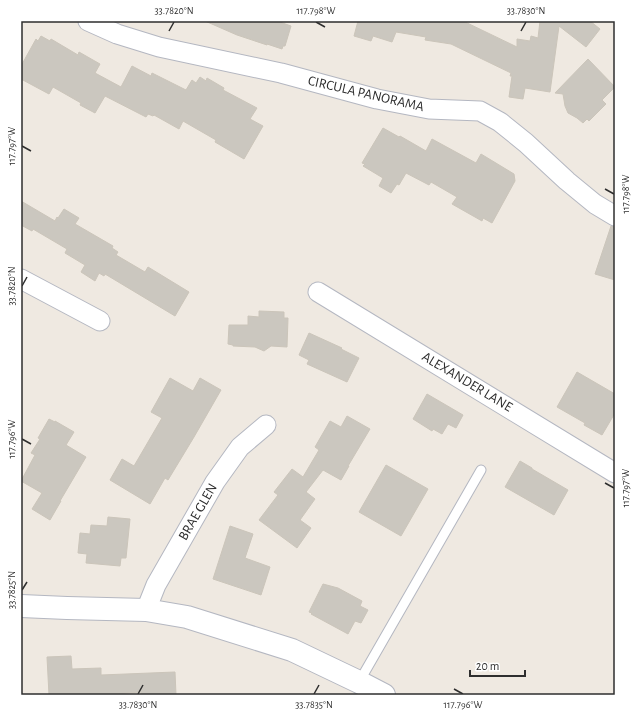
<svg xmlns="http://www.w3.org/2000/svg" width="636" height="716" viewBox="0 0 636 716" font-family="'Alegreya Sans',sans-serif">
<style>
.building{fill:#cbc7bf;stroke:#cbc5ba}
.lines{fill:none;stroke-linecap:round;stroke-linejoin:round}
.service-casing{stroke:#b4b7c1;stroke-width:11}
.minor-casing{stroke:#b4b7c1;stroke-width:21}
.secondary-casing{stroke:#b4b7c1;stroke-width:24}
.service{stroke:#fff;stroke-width:9}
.minor{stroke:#fff;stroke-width:19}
.secondary{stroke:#fff;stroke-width:22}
.ticks{fill:none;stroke:#2e2e2e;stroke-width:1.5}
.labels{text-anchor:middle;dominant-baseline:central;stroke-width:3;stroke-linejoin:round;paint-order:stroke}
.street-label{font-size:14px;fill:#2e2e2e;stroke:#fff}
.neatline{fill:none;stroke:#2e2e2e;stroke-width:1.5}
.ticks-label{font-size:10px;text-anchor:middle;fill:#2e2e2e}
</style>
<rect width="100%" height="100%" fill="#efe9e1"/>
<path class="building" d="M205,21H277L291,26L285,46H283L282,49L267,44V45L237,35Z
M358,21H463L517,47V39L530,41L531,36L538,38L540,21H590L600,29L586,47L559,26L550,92L525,88L523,99L509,97L512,76H510L511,73L451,44L425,40L426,37L396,32L392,42L373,36L371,41L354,36Z
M41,36L50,41L51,39L78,55L79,52L100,64L95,73L121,87L132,66L151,76L152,73L186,90L192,80L196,83L200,77L206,81L207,78L224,88L223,90L257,108L250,119L263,126L244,159L215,142L216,140L183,121L179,129L154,115L153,116L148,114L146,117L105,96L95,113L80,105L81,103L53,87L49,94L21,79V66L36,39L38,41Z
M588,59L615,87L602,100L606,104L589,121L587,119L583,123L577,118L568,113L565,106L563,94L555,93Z
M383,128L399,137L400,136L426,151L432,139L476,163L481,154L514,174L515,181L492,223L483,218L482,221L452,204L457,197L431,182L429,185L406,173L399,185L397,184L391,193L379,186L383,178L363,166L365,164L362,163Z
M21,201L55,221L57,217L58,218L64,209L79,218L75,224L113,246L112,248L118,252L116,255L145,272L148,267L189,292L175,316L105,274L104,276L99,273L95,281L81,272L85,265L65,253L67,249L33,229L32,231L21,225Z
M611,226L615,227V280L595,274Z
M259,311L284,312V318H288L287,347L271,346L264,351L255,347L233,346V345L228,344L229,325H248V316L259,317Z
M309,333L342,348L341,349L359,358L347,382L307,364L309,360L299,355Z
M577,372L615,394V413L602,435L584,425L585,423L557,407Z
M170,378L193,391L200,378L221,390L194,437L168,480L165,478L150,504L110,480L122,459L134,466L162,418L151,412Z
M427,394L463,415L456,428L448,424L442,434L433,429L432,431L413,419Z
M347,416L370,429L348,466H349L341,480L323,470L306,492L315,499L300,520L311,528L297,548L259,520L278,495L274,492L292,469L303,477L319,450L315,447L330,421L341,427Z
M49,419L55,422V421L74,432L66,445L86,457L60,501H61L50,520L32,509L42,493L21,481L35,455L31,453L40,439L38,438Z
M520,461L532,468V469L568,490L554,515L505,487Z
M386,465L428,489L401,536L359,512Z
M108,517L130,519L126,558H121L120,566L86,563L87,554L78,553L80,533L90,534L91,525L107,526Z
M230,526L253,534L245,558L270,567L261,595L213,579Z
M323,584L338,588L362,601L360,606L368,610L361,623L355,621L348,634L311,614L312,613L309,612Z
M71,656L72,669L101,668V675L175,672L176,695H141V692L102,695H49L47,657Z"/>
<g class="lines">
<g class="service-casing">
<path id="service" d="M359,682L481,470"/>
</g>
<g class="minor-casing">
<path id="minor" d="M88,21L117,34L159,47L281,73L377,99L429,109L480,111L500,122L526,143L567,181L595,204L615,216
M21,279L100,321
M318,292L615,473
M146,610L156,585L215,482L240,447L266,425"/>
</g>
<g class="secondary-casing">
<path id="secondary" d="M21,606L67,608L146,610L187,617L292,650L359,682L384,695"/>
</g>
<use href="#service" class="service"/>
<use href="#minor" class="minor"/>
<use href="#secondary" class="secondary"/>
</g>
<path class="ticks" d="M316,22L325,27M169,31L174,22M521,31L526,22M22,146L31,151M605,189L614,194M22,286L27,277M22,439L31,444M605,483L614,488M22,590L27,582M454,689L463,694M138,694L143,685M314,694L319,685"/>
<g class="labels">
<g class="street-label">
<text transform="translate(366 94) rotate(13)">CIRCULA PANORAMA</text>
<text transform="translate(467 382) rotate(31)">ALEXANDER LANE</text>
<text transform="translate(198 512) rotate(-60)">BRAE GLEN</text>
</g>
</g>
<rect width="636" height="716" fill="none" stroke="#ffffff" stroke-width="44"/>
<path d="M470 670v6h55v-6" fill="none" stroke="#2e2e2e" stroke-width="2"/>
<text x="476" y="670" font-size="12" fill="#2e2e2e" stroke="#ffffff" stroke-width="3" paint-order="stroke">20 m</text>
<rect x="22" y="22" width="592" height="672" class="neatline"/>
<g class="ticks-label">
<text x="174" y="14">33.7820°N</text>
<text x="316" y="14">117.798°W</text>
<text x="526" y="14">33.7830°N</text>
<text transform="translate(11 146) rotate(-90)" y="4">117.797°W</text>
<text transform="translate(625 194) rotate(-90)" y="4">117.798°W</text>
<text transform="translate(11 286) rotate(-90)" y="4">33.7820°N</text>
<text transform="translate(11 439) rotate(-90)" y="4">117.796°W</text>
<text transform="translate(625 488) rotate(-90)" y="4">117.797°W</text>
<text transform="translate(11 590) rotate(-90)" y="4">33.7825°N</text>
<text x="138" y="708">33.7830°N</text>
<text x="314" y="708">33.7835°N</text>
<text x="463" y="708">117.796°W</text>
</g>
</svg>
